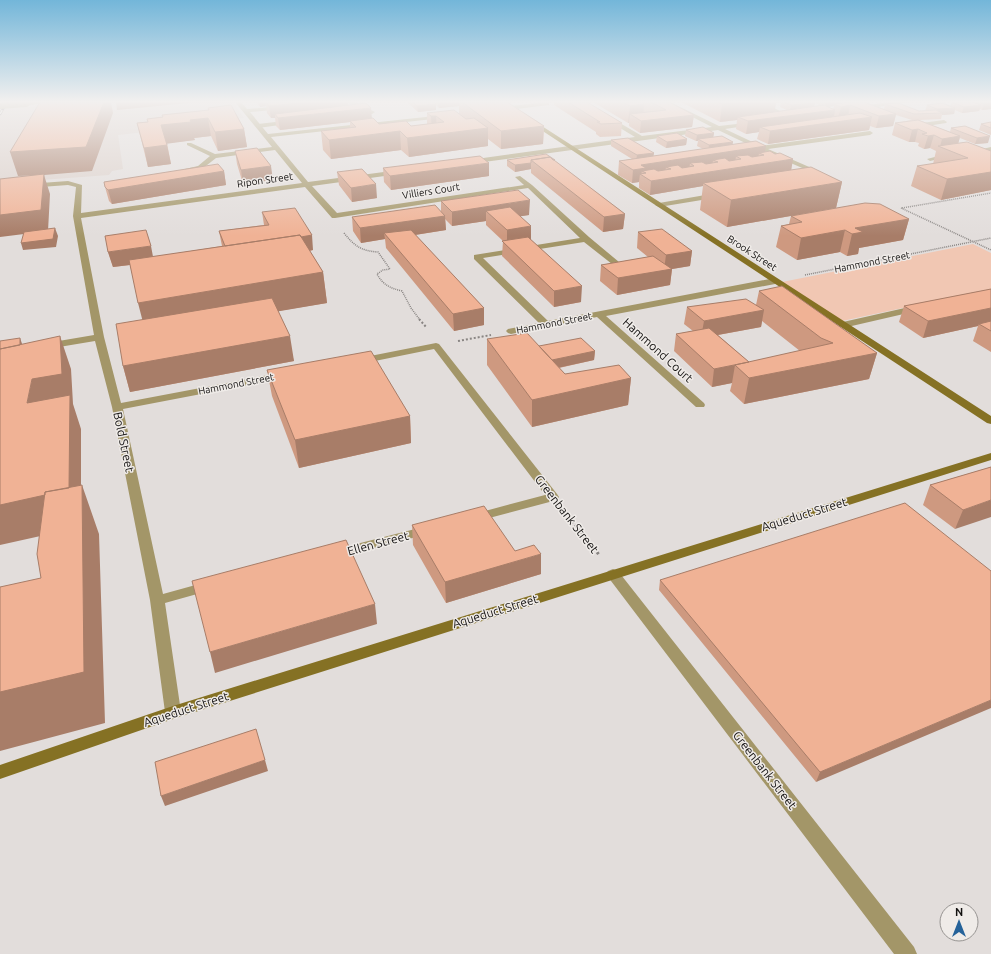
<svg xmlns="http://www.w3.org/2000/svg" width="991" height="954" viewBox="0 0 991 954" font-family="Ubuntu,sans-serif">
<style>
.built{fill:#dbcfc9}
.green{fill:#f1c7b3}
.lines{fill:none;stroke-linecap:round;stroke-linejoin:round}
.path-far2{stroke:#898583;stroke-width:1.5;stroke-dasharray:1 1;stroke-linecap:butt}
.path-far1{stroke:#898583;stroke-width:2;stroke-dasharray:2 2;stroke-linecap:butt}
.path{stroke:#898583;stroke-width:3;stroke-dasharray:2.5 2.5;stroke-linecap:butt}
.lane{fill:#a39668;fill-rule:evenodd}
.street{fill:#a39668;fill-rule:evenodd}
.secondary{fill:#857124;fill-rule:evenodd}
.rail-casing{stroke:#4d4a49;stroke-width:2.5}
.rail{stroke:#efebe8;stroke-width:1.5;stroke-dasharray:4.5;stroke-linecap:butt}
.street-bridge{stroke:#a39668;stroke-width:6}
.wall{fill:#ce9980;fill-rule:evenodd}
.shaded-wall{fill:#a87d68}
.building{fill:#f0b295;stroke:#a87d68}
.labels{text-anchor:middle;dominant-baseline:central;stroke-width:3;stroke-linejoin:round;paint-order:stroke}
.far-street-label{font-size:10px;fill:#141211;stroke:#efebe8}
.street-label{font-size:12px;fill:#141211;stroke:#efebe8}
</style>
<rect width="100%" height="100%" fill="#e2dddb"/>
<path class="built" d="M93,102H233L244,118L184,123L182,128L118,135L123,169L112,171L109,175L0,183V109Z"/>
<path class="green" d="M973,244L991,253V289L842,321L782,282Z"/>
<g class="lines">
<path class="path-far2" d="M901,208L991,250
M902,208L991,193
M344,233C354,246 362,251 378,252L390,269L383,270L377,274C383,285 390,288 402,291L411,308L420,320
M805,275L991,238"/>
<path class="path-far1" d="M419,319L427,328
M458,341L491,335"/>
<path class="path" d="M566,513L600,556"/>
<path class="lane" d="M347,102H355L375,112L372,114L353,115V113L365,111Z
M292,120L295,122L294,123L258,128L255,126L258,124Z
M950,153L953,155L952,156L930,161L927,159Z"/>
<path class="street" d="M28,102H47L26,106L23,104Z
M235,102H241L247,109L284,106V108L282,109L250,112L268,134L444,115L445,116L442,118L271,137L308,182L399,170L402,172L399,174L312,186L337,213L524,185L515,177L520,176L532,185L589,237L619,262L618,264H612L584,242L483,258L548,321L775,278L779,281L775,284L606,316L704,403L705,405L704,407H696L597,317L511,334L508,333L506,331L508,329L539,323L474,259V255L580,238L528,188L335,218H332L305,187L81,218L104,337L121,403L285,372L290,375L285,378L123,409L163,594L210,581L215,583L217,586L215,589L165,603L181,712L179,717L173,718L167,717L165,712L150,600L112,407L95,341L47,349L42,346L47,343L94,335L73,216L76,187L68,185L0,190V186L68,181L82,185L81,213L302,183L275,150L216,158L202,169L185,171V169L198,166L210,156L187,145V143H191L215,154L272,147Z
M547,102L549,103V105L500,111L497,109L500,107Z
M577,102H584L642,136L712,127L663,102H670L719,126L754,122V124L752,125L725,129L761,146L870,131L873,133L870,135L768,149L823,173L824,174L821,176L758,149L718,130L469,164L466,162L469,160L635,137Z
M754,102H762L794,118L789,119Z
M892,102H909L859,110L856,108L859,106Z
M944,120L947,122L946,123L914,128L911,126L914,124Z
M991,147V151L972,154L969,152Z
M717,193H720V197L659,207L655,205L659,203Z
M918,305L923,308L921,310L843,328L838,325L843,322Z
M436,343L439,344L557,494L559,497L557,500L474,522L470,521L468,518L470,515L545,495L434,349L360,364L355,361L360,358Z
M427,526L432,527L433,530L432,533L334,558L329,557L327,554L329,551Z
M613,569L618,571L914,947L917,954H894L608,577L606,574L608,571Z"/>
<path class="secondary" d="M531,119L991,416V424L987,423L529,122L528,121Z
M991,453V460L176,718L0,779V765L173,706Z"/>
<g class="rail-casing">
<path id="rail" d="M0,114L7,102"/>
</g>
<use href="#rail" class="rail"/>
<path class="street-bridge" d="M0,106L26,104"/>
</g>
<path class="wall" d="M257,102H348V105L372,118L379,124L411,126L427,124V113L459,114V106L439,108L436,105V110L418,112L407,102H507L544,126L543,144L501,149L488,139V146L409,157L401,150L331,159L323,150L321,131L350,128V122L280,130L276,126L275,118H271L267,113L266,106L260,107Z
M554,102H587L622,123L621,136L600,137L596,134V132L554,105Z
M593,102H669L694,115L692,127L640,133L629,126V123H628Z
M681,102H841V103L864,102L884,109L885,104L919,111H925L927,105L950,106L952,102L974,103V102H991V109L982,110L980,109L979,111L962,113L955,110L954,114L942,115L941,119L919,120L950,132L951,128L965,126L988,143L975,144L960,138L958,143L991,151V190L941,200L911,186L917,166L933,164L936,151L930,148L924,149L918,146L919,143L915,142H909L892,135L895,123L912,120L896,115L893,126L876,128L870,126L869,130L768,144L757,139L759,132L746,134L736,129L737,120L720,122ZM781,102L780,107L787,110L774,112L776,103ZM815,103L821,106L814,107ZM834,106L833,109L828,107Z
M208,108L244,129L247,147L218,151L211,136L194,138L195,140L167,143L171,164L148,167L137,123L148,122L162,117L208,110Z
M991,122V135L979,130L981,124Z
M686,130L714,133L713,137L733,145L765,152L791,170L842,182L836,208L727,227L700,210L703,186L650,195L639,188V182L632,183L618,175L619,161L632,159L611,146V140L654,153L653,156L703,149L697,146L698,141H696L685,136Z
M657,136L687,139L686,145L666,148L656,142Z
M235,151L273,180L243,184L237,164Z
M507,160H555V161L625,214L623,229L603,232L531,173V169L515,172L507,166Z
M383,168L489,176L391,190L384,182Z
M224,171L226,185L112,204L109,201L105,187Z
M337,172L377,198L352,202L339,185Z
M441,201L529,215L520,216L531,240L581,302L554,307L502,256L503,241L486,225V221L452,226L445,219L446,230L415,235L484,308V325L454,331L386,248L385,239L361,243L353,231L352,217L441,212Z
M262,212L313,250L310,251L323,272L327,303L278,311L294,361L130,392L123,366L143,319L130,265L113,267L108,252L153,257L222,246L219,231L264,225Z
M791,216L909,219L903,240L859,248L858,254L847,256L840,252L797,260L776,247L781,226L789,224Z
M638,232L692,251L690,266L672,269L670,285L617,295L600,281L601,265L648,257L637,248Z
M991,289V352L973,341L978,326L923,338L899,322L904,306Z
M759,291L877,353L869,379L744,404L730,391L732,383L712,387L674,351L676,334L693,331L684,324L687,307L756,305ZM762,321L800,351L749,362L718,335L761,327Z
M487,339L539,346L595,351L594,360L559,368L565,374L631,378L628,405L532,427L487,365Z
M267,370L410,416L411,443L299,468L272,396Z
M991,467L955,529L923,505L930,485Z
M412,525L515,551L541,574L446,603L413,545Z
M991,571L816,782L659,590L660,580Z"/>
<path class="shaded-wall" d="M104,102H111L113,113L92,171L44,175L50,194L48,231L0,237V215L44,175L18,176L10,152Z
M116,102H198L117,110Z
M260,102H265L266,106L260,107Z
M310,102H348V110L275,114V118H271L269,106Z
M438,102H459V106L439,108Z
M740,102H781L776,103L774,115L738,117L737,120L720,122L722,104Z
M826,102H841V105L834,104V106L825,107Z
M815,103L813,109L790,111L791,105Z
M991,103V109L982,110L984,104Z
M436,104V110L418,112L417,106Z
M644,104L643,120L694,115L692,127L640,133L641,121L630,114L629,123H628L630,106Z
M850,105L848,117L838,118L841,107Z
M981,105L979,111L962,113L964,107Z
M371,108L372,119L350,121V122L280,130L278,118Z
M955,108L954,114L942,115V113H936L937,109Z
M835,110L833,122L760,127L759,132L746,134L748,121Z
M896,114L893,126L876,128L879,116Z
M431,116H436L437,133L432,134Z
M872,117L869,130L768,144L770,131Z
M208,118L211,136L194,138L195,140L165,144L161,125L190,120Z
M544,126L543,144L501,149V131Z
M488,128V146L409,157L407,138Z
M244,129L247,147L218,151L215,132Z
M918,129L915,142H909L912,130Z
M400,131L401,150L331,159L329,140Z
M714,133L713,139H698V141H696L697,135Z
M934,135L930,148L924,149L928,136Z
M960,136L957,149L940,147L942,139Z
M990,136L988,143L975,144L977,138Z
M687,139L686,145L666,148L667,142Z
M733,142L732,148L708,152L709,145Z
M167,145L171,164L148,167L144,148Z
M766,146L764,159V155L759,153L758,160L741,159L736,156L735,164L718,162L713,160L712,167L694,166L690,163L689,171L671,169L666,167L665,174L646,173L642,171L641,175L640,174L639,182L632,183L633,170L641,165Z
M654,153L653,159L636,162L637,155Z
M991,158V190L941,200L947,179Z
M793,159L791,172L703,183V186L650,195L651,181Z
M489,163V176L391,190L390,176Z
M531,163V169L515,172V165Z
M271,166L273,180L243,184L241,170Z
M224,171L226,185L112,204L108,190Z
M842,182L836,208L727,227L731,200Z
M376,184L377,198L352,202L351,188Z
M530,200L529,215L496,220L486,211V221L452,226V212Z
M625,214L623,229L603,232L604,217Z
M445,216L446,230L389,239L384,233L385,239L361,243L360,228Z
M909,219L903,240L859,248L858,254L847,256L852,234L855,228Z
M531,226V241L507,245V230Z
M55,228L58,236L56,247L23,250L21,243Z
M845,230L840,252L797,260L801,238Z
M312,235L313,250L229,263L226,248Z
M151,246L154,262L113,267L108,252Z
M692,251L690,266L672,269L670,285L617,295L618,278L664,270L666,255Z
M323,272L327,303L146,334L138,303Z
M582,286L581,302L554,307V291Z
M484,308V325L454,331L453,314Z
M991,308V324H979L978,326L923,338L928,321Z
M764,310L761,327L701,338L704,321Z
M60,336L71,369L73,404L81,429V527L0,545V505L27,403L32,379Z
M290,336L294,361L130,392L123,366Z
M20,338L26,355L0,375Z
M595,351L594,360L548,370V361Z
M877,353L869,379L744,404L749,378Z
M735,365L732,383L712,387L714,369Z
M631,378L628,405L532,427V400Z
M410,416L411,443L299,468L295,440Z
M82,485L99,534L105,723L0,751V692Z
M991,500V517L955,529L963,510Z
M541,554V574L446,603L445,582Z
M375,604L377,624L215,673L210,652Z
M991,700V708L816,782L820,772Z
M265,760L268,771L165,806L161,796Z"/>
<path class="building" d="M40,102H104L86,147L10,152Z
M266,102H310L269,106Z
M413,102H434L436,104L417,106Z
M462,102H507L544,126L501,131Z
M568,102H587L622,123L601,124L597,122H600Z
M623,102H642L644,104L630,106Z
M651,102H669L694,115L641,121L630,114L666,110Z
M717,102H743L722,104Z
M784,102H813L815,103L791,105Z
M849,102H864L896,114L879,116L850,105L841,107L834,104Z
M952,102H972L981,105L964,107Z
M980,102H991V103L984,104Z
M366,103L371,108L278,118L275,114Z
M898,103L919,111L936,110L942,113L914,114L885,104Z
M942,103L955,108L937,109L927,105Z
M231,105L244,129L215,132L208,118L190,120L191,122L161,125L167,145L144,148L137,123L148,122L147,119L163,117L162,115L209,110L208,108Z
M824,105L835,110L748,121L738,117Z
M454,110L466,119L474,118L488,128L407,138L400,131L329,140L321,131L356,127L350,121L373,118L379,124L406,121L411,126L444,122L436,116H431L427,113Z
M860,113L872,117L770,131L760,127Z
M918,120L960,136L942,139L934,135L928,136L922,134L927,133L918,129L912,130L895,123Z
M991,122V128L981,124Z
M965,126L990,136L977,138L951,128Z
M703,127L714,133L697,135L686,130Z
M677,133L687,139L667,142L657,136Z
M722,136L733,142L709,145L698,139Z
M628,138L654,153L637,155L611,140Z
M756,141L766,146L641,165L646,168L633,170L619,161Z
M967,142L991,151V172L947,179L917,166L968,158L938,146Z
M257,148L271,166L241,170L235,151Z
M770,151L775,154L780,153L793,159L651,181L640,174L646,173L642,171L654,169L658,171L671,169L666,167L678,165L682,168L694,166L690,163L702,162L706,164L718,162L713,160L725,158L729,161L741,159L736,156L748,155L752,157L764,155L759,153Z
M546,154L555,160H553L550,157L531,160V163L515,165L507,160Z
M480,156L489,163L390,176L383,168Z
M550,157L625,214L604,217L531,160Z
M218,164L224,171L108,190L105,187L104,182Z
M811,167L842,182L731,200L703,183Z
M362,169L376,184L351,188L337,172Z
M44,174L41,210L0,215V179Z
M518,190L530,200L452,212L441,201Z
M865,203L880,204L909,219L855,228L863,232L852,234L845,230L801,238L781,226L802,222L791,216Z
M435,205L445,216L360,228L352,217Z
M510,207L531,226L507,230L486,211Z
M295,208L312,235L301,237L300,235L225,246L219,231L269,225L262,212Z
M55,228L53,239L21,243L24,232Z
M662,229L692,251L666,255L638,232Z
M146,230L151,246L108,252L105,236Z
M411,230L484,308L453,314L384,233Z
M300,235L323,272L138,303L129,260Z
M528,237L582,286L554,291L502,241Z
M653,256L672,269L618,278L601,265Z
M782,286L877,353L749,378L735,365L833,343L821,338L759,291Z
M991,289V308L928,321L904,306Z
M272,298L290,336L123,366L116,324Z
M746,299L764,310L704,321L687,307Z
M991,321V331L979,324Z
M709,328L749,362L714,369L676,334Z
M527,333L565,374L619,365L631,378L532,400L487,339Z
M60,336L62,374L32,379L27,403L70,395L69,488L45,492V495L0,505V349Z
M20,338V345L0,349V341Z
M581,338L595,351L552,360L539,346Z
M371,351L410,416L295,440L267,370Z
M991,467V500L963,510L930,485Z
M82,485L84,672L0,692V587L41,578L37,554L45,492Z
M905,503L991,571V700L820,772L660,580Z
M484,506L515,551L534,545L541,554L445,582L412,525Z
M346,540L375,604L210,652L192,581Z
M256,729L265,760L161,796L155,762Z"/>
<linearGradient id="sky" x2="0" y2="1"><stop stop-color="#73b6d9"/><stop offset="0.43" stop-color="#f2f0ef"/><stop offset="1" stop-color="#f2f0ef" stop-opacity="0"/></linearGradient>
<rect width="991" height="236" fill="url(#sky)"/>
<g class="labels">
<g class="far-street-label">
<text transform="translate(265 180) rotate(-8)">Ripon Street</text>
<text transform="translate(431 191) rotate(-9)">Villiers Court</text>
<text transform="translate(752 253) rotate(33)">Brook Street</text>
<text transform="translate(872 262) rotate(-11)">Hammond Street</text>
<text transform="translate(554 323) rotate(-11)">Hammond Street</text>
<text transform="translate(236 384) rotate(-11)">Hammond Street</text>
</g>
<g class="street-label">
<text transform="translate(658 350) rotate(42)">Hammond Court</text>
<text transform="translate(124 442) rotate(78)">Bold Street</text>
<text transform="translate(567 514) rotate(52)">Greenbank Street</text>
<text transform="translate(804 514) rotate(-17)">Aqueduct Street</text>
<text transform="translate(378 543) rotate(-15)">Ellen Street</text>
<text transform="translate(495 611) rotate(-17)">Aqueduct Street</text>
<text transform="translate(186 709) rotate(-18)">Aqueduct Street</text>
<text transform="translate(765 770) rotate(52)">Greenbank Street</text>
</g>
</g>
<g transform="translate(959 922)"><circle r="19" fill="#efebe8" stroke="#979492"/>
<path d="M0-3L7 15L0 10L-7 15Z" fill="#256299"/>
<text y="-6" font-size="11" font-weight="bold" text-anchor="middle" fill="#141211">N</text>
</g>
</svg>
